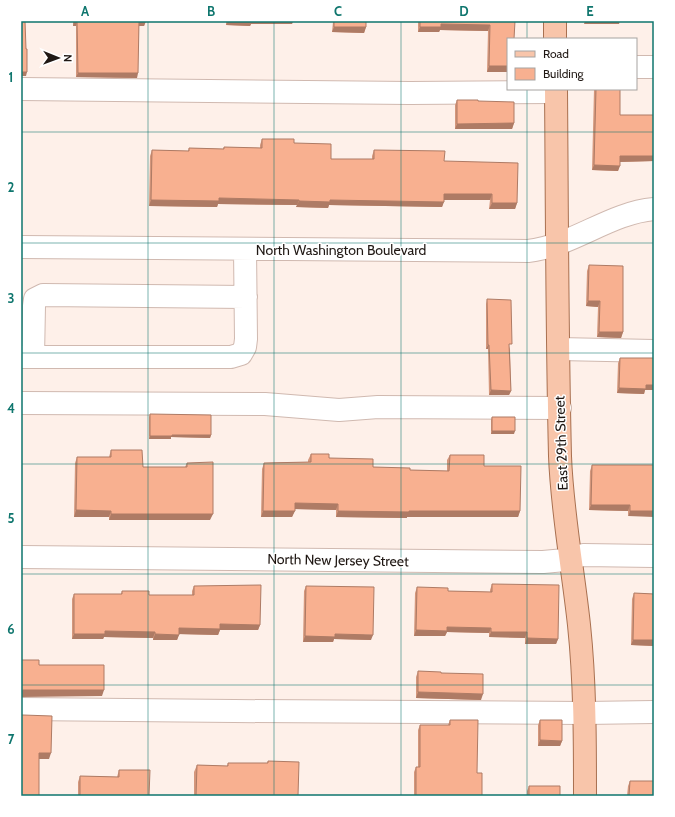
<svg xmlns="http://www.w3.org/2000/svg" width="675" height="817" viewBox="0 0 675 817" font-family="Cabin,sans-serif">
<style>
.lines{fill:none;stroke-linecap:round;stroke-linejoin:round}
.minor-casing{stroke:#d0b9b0;stroke-width:24}
.major-casing{stroke:#a97050;stroke-width:24}
.minor{stroke:#fff;stroke-width:22}
.major{stroke:#f8c5aa;stroke-width:22}
.wall{fill:#d5977c}
.shaded-wall{fill:#ae7b65}
.building{fill:#f8b090;stroke:#ae7b65}
.grid{fill:none;stroke:#0f766e;stroke-width:1;stroke-opacity:0.55}
.labels{text-anchor:middle;dominant-baseline:central;stroke-width:3;stroke-linejoin:round;paint-order:stroke}
.street-label{font-size:14px;fill:#201814;stroke:#fff}
.neatline{fill:none;stroke:#0f766e;stroke-width:1.5}
.grid-label{font-size:13px;text-anchor:middle;font-weight:bold;fill:#0f766e}
</style>
<rect width="100%" height="100%" fill="#fef0e9"/>
<g class="lines">
<g class="minor-casing">
<path id="minor" d="M636,67H654
M21,89L410,93L556,92
M21,247L528,251C573,246 609,213 654,209
M559,349L654,351
M21,357H231L241,354L245,347L246,339L245,249
M33,357L34,306L35,299L43,295L246,297
M21,403L265,404L339,410L378,407L560,408
M21,557L543,562L565,560L583,555L654,556
M21,709L234,711L585,713L654,712"/>
</g>
<g class="major-casing">
<path id="major" d="M555,21V39
M556,89C557,211 557,334 560,456C562,512 573,569 579,625C585,682 585,739 585,796"/>
</g>
<use href="#minor" class="minor"/>
<use href="#major" class="major"/>
</g>
<path class="wall" d="M73,21H146L144,26H139L137,78L76,77V26H73Z
M226,21H366V27L364,33L332,32L333,22L293,21L292,24H251L250,26L226,25Z
M418,21H515L508,39V72H487L488,31L440,30L439,32H418Z
M594,89H620V115H654V161L620,162L618,171L592,170Z
M457,100L478,101L514,123L512,129H455V105Z
M262,139L294,143L331,159H372V156L374,150L444,161L517,203L515,209H489L490,200H444L442,207L329,205L328,208L296,207L297,205L218,204L217,207L149,206L150,156L152,150L188,151L189,148L223,149L224,147L260,148V145Z
M589,265L623,332L621,338L597,337L598,307L586,306L587,271Z
M487,299L510,349L511,391L509,395H489L488,349H486V304Z
M620,358H654V390H645L644,394L617,393L618,363Z
M150,414L211,435L210,438L171,437V439H149V417Z
M492,417L514,434H491V420Z
M111,450L143,467H185L187,463L210,520H109V517H74L75,463L77,457H109Z
M311,454L373,467L410,470L447,471V460L450,455L484,466L520,511L518,517H407V518L336,517V510L295,509L292,517H261L262,469L264,463L308,462V460Z
M592,465H654L628,516V511L589,510L590,471Z
M492,584L558,639L556,644H525V638L489,637V633L447,632L445,636H414L415,593L417,587L448,591L490,592V590Z
M194,586L260,625L258,630H220L218,635L179,634L177,640H153V638L104,637L103,639H72V599L74,594H121L122,591L149,595H192V591Z
M306,586L371,640L334,639L333,642H303L304,591Z
M634,593L654,594V646L631,645L632,599Z
M418,671L441,673L481,700L416,698V677Z
M450,720L477,773L482,796H414V772L416,767H418V730L420,725H448Z
M540,720L562,741L560,746H538V725Z
M268,761L298,796H194V772L197,765L227,766L228,763H267Z
M119,770L149,796H78V782L80,776L117,777Z
M630,781L654,796H627L628,786Z
M529,786L560,796H527V791Z"/>
<path class="shaded-wall" d="M74,21H77L76,26H73Z
M139,21H146L144,26H137Z
M228,21H333V22L293,21L292,24H251L250,26L226,25Z
M585,21H620L619,24H584Z
M441,24L490,25L488,31L440,30L439,32H418L420,27Z
M334,27H366L364,33L332,32Z
M489,66H508V72H487Z
M21,72H27L26,76H21Z
M78,73H138L137,78L76,77Z
M514,123L512,129H455L457,124Z
M620,156H654V161L618,162Z
M594,165L620,166L618,171L592,170Z
M444,194H492L490,200H442Z
M219,198L299,200L297,205L218,204L217,207L149,206L151,200Z
M330,200L444,202L442,207L329,205L328,208L296,207L299,201Z
M492,203H517L515,209H489Z
M588,301H600L598,307L586,306Z
M599,332H623L621,338L597,337Z
M488,345H489L488,349H486Z
M646,385H654V390H645L644,394L617,393L619,388Z
M491,390L511,391L509,395H489Z
M492,431H515L514,434H491Z
M172,435H211L210,438L171,437V439H149L150,436Z
M295,503L338,504L336,510L293,509Z
M591,505H630L628,511L589,510Z
M76,510L111,511L109,517H74Z
M263,511H295L292,517H261Z
M338,511H520L518,517H407V518L336,517Z
M630,511H654V517L628,516Z
M111,514H213L210,520H109Z
M220,624L260,625L258,630H220L218,635L177,634L179,628Z
M447,627L491,628L489,633L447,632L445,636H414L416,630Z
M105,631L155,632L153,638L104,637L103,639H72L74,634Z
M491,632H527L525,638L489,637Z
M155,634L179,635L177,640H153Z
M335,634L373,635L371,640L334,639L333,642H303L305,636Z
M527,638L558,639L556,644H525Z
M633,640H654V646L631,645Z
M23,690H104L102,696L21,697V691Z
M418,692L483,694L481,700L416,698Z
M540,740L562,741L560,746H538Z
M39,753H51L49,759H37Z"/>
<path class="building" d="M21,21H25L26,49H27V72H21Z
M74,21H146H139L138,73H78L77,21Z
M334,21H366V27H334Z
M420,21H515L514,39H508V66H489L490,25L441,24V27H420Z
M596,89H620V115H654V156H620V166L594,165Z
M457,100H478V101L514,102V123L457,124Z
M262,139H294V143L331,144V159H374V150L445,151L444,161L518,163L517,203H492V194H444V202L330,200V202L299,201V200L219,198V201L151,200L152,150L189,151V148L224,149V147L262,148Z
M589,265L623,266V332H599L600,301H588Z
M487,299L511,300L512,344H509L511,391L491,390L489,345H488Z
M620,358H654V385H646V389L619,388Z
M150,414L211,415V435H172V436H150Z
M492,417H515V431H492Z
M111,450H142L143,467H187V463L213,462V514H111V511L76,510L77,457H111Z
M311,454H329V458L373,459V467L410,468V470L449,471L450,455H484V466H521L520,511H409V512L338,511V504L295,503V511H263L264,463L311,462Z
M592,465H654V511H630V505H591Z
M492,584L559,585L558,639L527,638V632H491V628L447,627V631L416,630L417,587L448,588V591L492,592Z
M261,585L260,625L220,624V629L179,628V635L155,634V632L105,631V634H74V594H122V591H149V595H194V586Z
M306,586L374,587L373,635L335,634V637L305,636Z
M634,593L654,594V640H633Z
M21,660H39V665H104V690H23L21,691Z
M418,671L441,672V673L483,674V694L418,692Z
M21,715H23L52,716L51,753H39V796H21Z
M450,720H478L477,773H482V796H416V767H420V725H450Z
M540,720H562V741L540,740Z
M268,761L299,762L298,796H196L197,765L228,766V763H268Z
M119,770H150L149,796H80V776L119,777Z
M630,781H654V796H629Z
M529,786H560V796H529Z"/>
<path class="grid" d="M148,21V796M274,21V796M401,21V796M527,21V39M527,89V796M21,132H654M21,243H654M21,353H654M21,464H654M21,574H654M21,685H654"/>
<g class="labels">
<g class="street-label">
<text x="341" y="250">North Washington Boulevard</text>
<text transform="translate(561 443) rotate(-92)">East 29th Street</text>
<text transform="translate(338 560) rotate(1)">North New Jersey Street</text>
</g>
</g>
<rect width="675" height="817" fill="none" stroke="#ffffff" stroke-width="44"/>
<rect x="507" y="38" width="130" height="52" fill="#ffffff" stroke="#a6a3a1"/>
<rect x="515" y="51" width="20" height="6" fill="#f8c5aa" stroke="#a6a3a1"/>
<text x="543" y="58" font-size="12" fill="#201814">Road</text>
<rect x="515" y="68" width="20" height="12" fill="#f8b090" stroke="#a6a3a1"/>
<text x="543" y="78" font-size="12" fill="#201814">Building</text>
<g transform="translate(58 58) rotate(91)" stroke="#ffffff" stroke-width="3" paint-order="stroke">
<path d="M0-3L7 15L0 10L-7 15Z" fill="#201814"/>
<text y="-6" font-size="11" font-weight="bold" text-anchor="middle" fill="#201814">N</text>
</g>
<rect x="22" y="22" width="631" height="773" class="neatline"/>
<g class="grid-label">
<text x="85" y="16">A</text>
<text x="211" y="16">B</text>
<text x="338" y="16">C</text>
<text x="464" y="16">D</text>
<text x="590" y="16">E</text>
<text x="11" y="82">1</text>
<text x="11" y="192">2</text>
<text x="11" y="303">3</text>
<text x="11" y="413">4</text>
<text x="11" y="523">5</text>
<text x="11" y="634">6</text>
<text x="11" y="744">7</text>
</g>
</svg>
